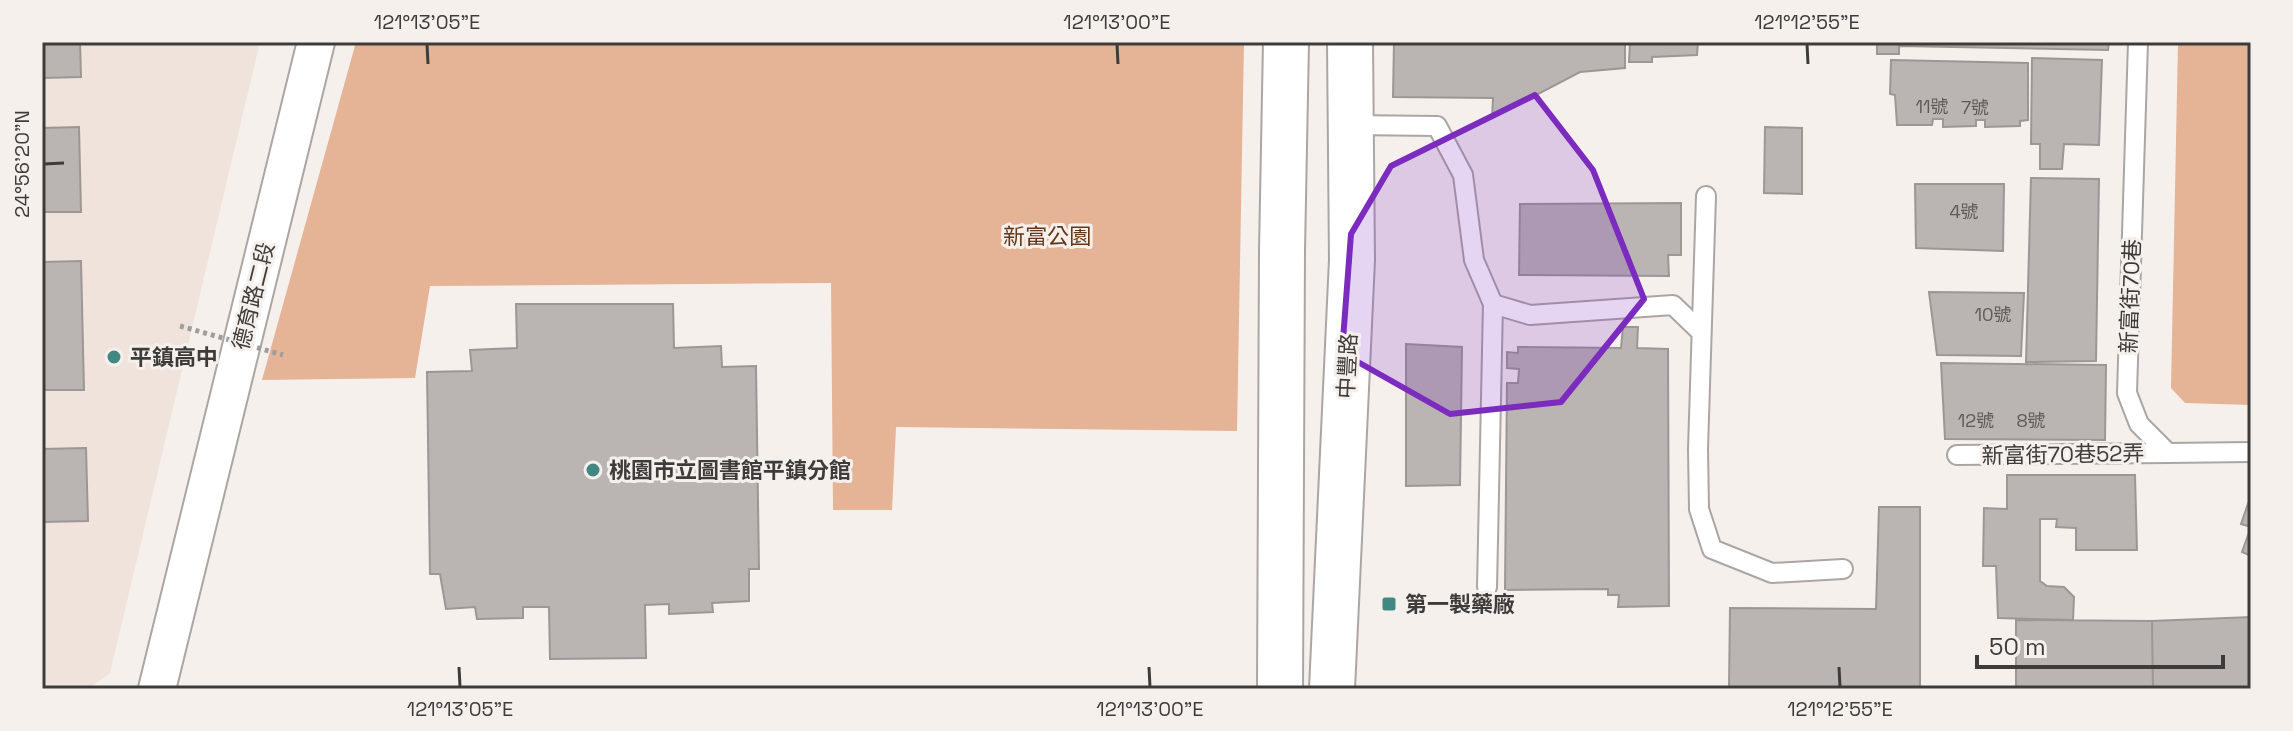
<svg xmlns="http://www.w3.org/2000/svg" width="2293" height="731" viewBox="0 0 2293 731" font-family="'Space Grotesk','Noto Sans TC',sans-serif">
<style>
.built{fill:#efe3dc}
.green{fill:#e5b395}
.building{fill:#bab5b2;stroke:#9c9794;stroke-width:2}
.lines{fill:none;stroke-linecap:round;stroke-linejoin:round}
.service-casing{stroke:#aba6a3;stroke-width:22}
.minor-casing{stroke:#aba6a3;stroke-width:40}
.secondary-casing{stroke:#aba6a3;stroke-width:48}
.service{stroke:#fff;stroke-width:18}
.minor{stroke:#fff;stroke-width:36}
.secondary{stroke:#fff;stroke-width:44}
.path-bridge{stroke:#a19d9a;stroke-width:5;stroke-dasharray:4 4;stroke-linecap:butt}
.marked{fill:#7b2cbf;fill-opacity:0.2;stroke:#7b2cbf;stroke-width:6;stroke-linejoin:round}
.ticks{fill:none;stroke:#3e3c3a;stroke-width:3}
.poi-dot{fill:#418883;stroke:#f6f0ed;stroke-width:3}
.labels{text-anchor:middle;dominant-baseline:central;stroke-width:6;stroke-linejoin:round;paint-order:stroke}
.number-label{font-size:18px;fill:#5d5a58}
.park-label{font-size:22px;fill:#653717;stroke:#f6f0ed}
.street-label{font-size:22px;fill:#3e3c3a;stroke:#f6f0ed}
.poi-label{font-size:22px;font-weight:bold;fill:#3e3c3a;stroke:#f6f0ed;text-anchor:start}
.neatline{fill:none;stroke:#3e3c3a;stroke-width:3}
.ticks-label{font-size:20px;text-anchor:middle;fill:#3e3c3a}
</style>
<rect width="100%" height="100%" fill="#f6f0ed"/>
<path class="built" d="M42,42H260L110,673L88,689H42Z"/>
<path class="green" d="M356,42H1244L1237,431L896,427L892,510H833L831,283L430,286L415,378L262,380Z
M2178,42H2251V405L2185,403L2171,388Z"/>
<path class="building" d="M42,42H80L81,77L42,78Z
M1394,42H1625V68L1580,72L1492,118L1493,98L1393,97Z
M1630,42H1748H1698L1697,55L1652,57V62H1629Z
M1877,42H2109L2108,50L1899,46V54H1877Z
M2032,58L2102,60L2099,145L2064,144L2062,169H2040V144H2031Z
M1891,60L2028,63V120L2020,121V126L1985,127V120H1976V126L1943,127V119H1933L1932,125H1897L1895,95L1890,94Z
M79,127L81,212H42V128Z
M1765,127L1802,128V194L1764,193Z
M2031,178L2099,179L2096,361L2026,362Z
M1915,184H2004L2003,251L1916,248Z
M1681,203V255H1668L1669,276L1519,275L1520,204Z
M81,261L84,390H42V262Z
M1929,292L2024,293L2021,356L1937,355Z
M516,304H673L674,348L721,346L722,367L756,366L759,569H749V601L712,603L713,612L669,614V604L645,605L646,658L550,659L549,607H523V618L477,619L475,607L446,609L440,574H430L427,372L472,371L470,350L517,348Z
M1623,327H1638L1637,348L1668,349L1669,606L1618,607L1619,595H1608V589L1505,590L1507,383H1518L1519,369L1507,368V352L1518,353V347L1621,348Z
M1406,344L1462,347L1460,485L1406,486Z
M1941,363L2106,365L2105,440L1945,439Z
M86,448L88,521L42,522V449Z
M2007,475H2135L2137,550H2076V528L2056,527L2057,519H2040V581L2047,586L2064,587L2074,597L2073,620L1998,618L1996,566H1983L1984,508L2007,509Z
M2251,495V527L2241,524Z
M1879,507H1920V689H1729L1730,608L1876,609Z
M2251,527V556L2242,552Z
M2251,617V689H2153L2152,621Z
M2016,620L2152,621L2153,689H2016Z"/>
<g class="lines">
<g class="service-casing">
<path id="service" d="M2138,42L2127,393L2139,424L2168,453L2251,452
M1349,125L1437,126L1463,175L1474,260L1493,304L1530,315L1673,305L1700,331
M1706,196L1698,449L1699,509L1712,549L1772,573L1843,569
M1957,455L2168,453
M1487,587L1493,304"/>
</g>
<g class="minor-casing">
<path id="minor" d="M157,689L316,42"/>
</g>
<g class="secondary-casing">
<path id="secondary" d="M1280,689L1282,251L1286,42
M1332,689L1352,260L1350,42"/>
</g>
<use href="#service" class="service"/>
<use href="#minor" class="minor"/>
<use href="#secondary" class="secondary"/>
<path class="path-bridge" d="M180,326L283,355"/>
</g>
<path class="marked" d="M1535,95L1593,170L1644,299L1561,402L1450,414L1342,353L1351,234L1391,166Z"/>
<path class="ticks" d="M427,44L428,64M1117,44L1118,64M1807,44L1808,64M44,164L64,163M459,667L460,687M1149,667L1150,687M1839,667L1840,687"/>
<g class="poi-dot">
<circle cx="114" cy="357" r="8"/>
<circle cx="593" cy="470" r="8"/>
<rect x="1381" y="596" width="16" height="16" rx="4"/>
</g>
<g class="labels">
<g class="number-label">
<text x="1932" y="106">11號</text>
<text x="1975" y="107">7號</text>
<text x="1964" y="211">4號</text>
<text x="1993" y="314">10號</text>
<text x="1976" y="420">12號</text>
<text x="2031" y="420">8號</text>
</g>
<g class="park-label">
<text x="1047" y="236">新富公園</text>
</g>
<g class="street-label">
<text transform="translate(253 296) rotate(-76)">德育路二段</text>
<text transform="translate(2130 296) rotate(-88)">新富街70巷</text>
<text transform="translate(1347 366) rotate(-87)">中豐路</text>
<text transform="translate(2063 454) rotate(-1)">新富街70巷52弄</text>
</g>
<g class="poi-label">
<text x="130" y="357">平鎮高中</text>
<text x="609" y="470">桃園市立圖書館平鎮分館</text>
<text x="1405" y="604">第一製藥廠</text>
</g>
</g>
<rect width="2293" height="731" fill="none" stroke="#f6f0ed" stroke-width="88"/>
<path d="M1977 655v12h246v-12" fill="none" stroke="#3e3c3a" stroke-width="4"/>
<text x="1989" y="655" font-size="24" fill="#3e3c3a" stroke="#f6f0ed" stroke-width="6" paint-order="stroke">50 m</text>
<rect x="44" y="44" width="2205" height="643" class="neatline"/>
<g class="ticks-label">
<text x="427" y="29">121°13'05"E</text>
<text x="1117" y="29">121°13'00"E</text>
<text x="1807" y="29">121°12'55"E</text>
<text transform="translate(22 164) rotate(-90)" y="7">24°56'20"N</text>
<text x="460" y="716">121°13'05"E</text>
<text x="1150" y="716">121°13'00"E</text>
<text x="1840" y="716">121°12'55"E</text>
</g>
</svg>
